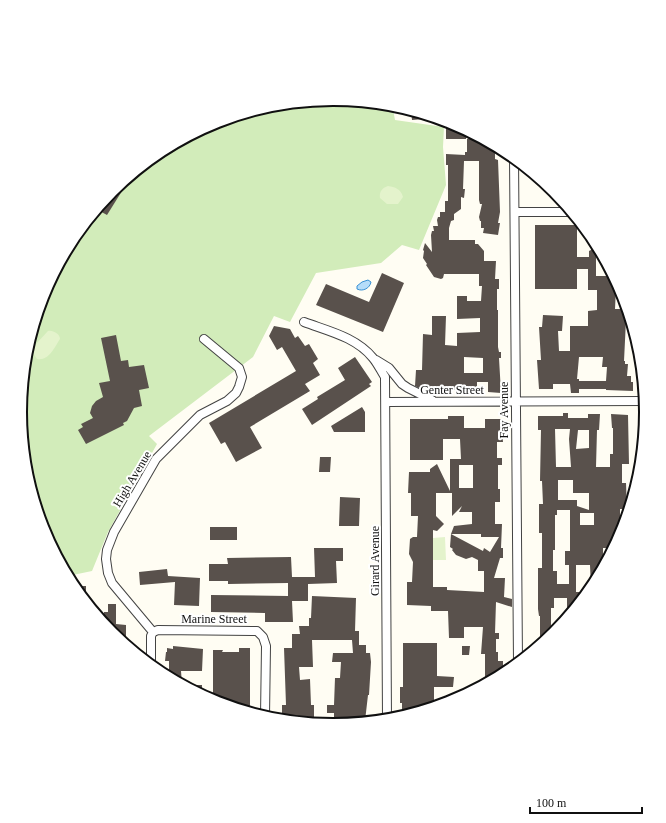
<svg xmlns="http://www.w3.org/2000/svg" width="666" height="823" viewBox="0 0 666 823" font-family="'Times New Roman',serif">
<style>
.green{fill:#d2ecba}
.pitch{fill:#e4f3cc}
.water{fill:#b5ddf9;stroke:#3891d4}
.building{fill:#59514c;fill-rule:evenodd}
.lines{fill:none;stroke-linecap:round;stroke-linejoin:round}
.minor-casing{stroke:#434343;stroke-width:10}
.minor{stroke:#fff;stroke-width:8}
.labels{text-anchor:middle;dominant-baseline:central;stroke-width:4;stroke-linejoin:round;paint-order:stroke}
.street-label{font-size:12px;fill:#101010;stroke:#fff}
.rim{fill:none;stroke:#101010;stroke-width:2}
</style>
<rect width="100%" height="100%" fill="#fffdf3"/>
<path class="green" d="M333,99L392,104L395,120L444,127L443,147L446,185L419,250L402,245L381,263L316,273L290,322L274,316L253,357L149,436L157,444L108,532L92,571L68,576L44,531L26,472L20,411L26,350L44,292L73,237L112,190L159,151L213,122L272,104Z"/>
<path class="pitch" d="M388,186C395,187 401,189 403,197L398,204H387L380,198C379,192 382,188 388,186Z
M48,331C53,330 60,334 60,339C54,348 49,361 37,359L33,353L36,344Z
M445,537L446,560H433V538Z"/>
<path class="water" d="M368,280L371,282C370,288 363,292 357,289V286L362,282Z"/>
<path class="building" d="M411,110L436,117V118L412,120Z
M446,128H460V131L466,132V139H446Z
M467,139H476L477,142H485V144L495,146V159L498,160L500,212L498,223H500L498,235L483,233L484,228H481V221H480L479,217L482,204H480L479,200V161H464L463,189H465L464,198L461,197V209L454,214V220L451,221L449,228V240H475V244H478L484,251V261H496L495,279H499V289H497V310H498V347L499,352H501V358H499L501,393L488,392V382H477V388L459,390L447,389V388H419L415,386L416,370H422L423,334L432,335V316H446L445,345L457,346V333L480,332V318L457,319V296H467V301H481L482,286H479V274H444L443,278L441,279L434,277L426,265L427,264L423,258L424,251L423,250L425,243L432,252L431,235L432,231H434L433,226H438L437,220L438,217H440V212H445V201H448V165H446V154L465,155V152H467ZM464,357L483,358V373H464Z
M115,187L122,191L107,215L96,209Z
M535,225H577V257H589V251L591,250V235L593,238L598,247V254H596V276H614L620,288H616L615,309H628L629,315V320H626L624,361H625V364H628L627,376H631V382H633V391L606,390V389H579V393H571L570,384H553V389H539L537,360H541L539,327H542L543,315L563,316L562,331H558L559,351H570V326H588V311L597,310V290H588V269H577V289H535ZM579,357H603L602,367H607L606,381H579V379H577Z
M382,273L404,283L383,332L316,305L326,284L369,302Z
M274,326L290,329L295,338L298,336L305,346L309,344L318,359L313,363L320,375L305,384L310,391L250,427L262,448L236,462L225,442L221,444L209,423L296,371L282,347L277,350L269,336Z
M116,335L121,361L128,360L129,367L144,365L149,388L139,390L142,406L134,408L127,421L123,423L124,425L86,444L78,430L83,427L81,424L93,418L90,413L92,406L96,401L103,397L99,383L110,381L101,338Z
M355,357L372,382L369,384L371,386L312,425L302,409L318,399L317,397L345,380L338,368Z
M362,407L365,412V432H334L331,426Z
M563,413H568V418H588V414H600L599,430H597L596,467H610V454H613V428H612L611,414L628,415L629,464H622V483H626L627,509H620V521H625L622,531L613,548H603V564H600V572L591,588L590,565H576V592H588L567,618V598H554V608H551V636L540,645V616H539L538,609V568H542V533H539V504H543L542,481H540L541,430H538V416H563ZM555,429H570L569,439L571,467H556ZM578,430H589V448L576,449ZM558,480H573V493H589V510L577,506V500H558ZM557,510H570V551H565V565H569V584H557V571H553V550H555V515H557ZM580,513H594V525H580Z
M448,416H464V428H485V419H501L503,442H497V458H502V465H498V489H500V502H495V524H502L501,548H503V558H500L494,578H505L504,597L512,599V607L496,602L495,633H499V639H496V652H498V661H503V674L497,677H485V654H481L483,627H464V638H449L448,611H431V606L407,605V582H412L413,562L409,554L410,539L413,537H417L418,516H411V493H408L409,472H430V469L437,464L450,491V459H461L460,439H443V460H410V419H448ZM459,465H473V488H459ZM436,493H452V516L462,506L459,512H472V524L454,526L451,534H481V537H499L490,552L484,548L483,551L451,534L450,547L453,549L452,550L456,555L466,559L472,557L478,560V571H484V592L447,590V587H433V530L437,531L444,524L436,516Z
M320,457H331L330,472H319Z
M340,497L360,498L359,526H339Z
M210,527H237V540H210Z
M314,548H343V561H336L337,583L308,584V601H292L293,622H265V613L211,612V595L288,596V583L228,584V581H209V564H228L227,558L291,557L292,577H315Z
M167,569L168,576L200,578L199,606L174,605L175,582L140,585L139,572Z
M77,586H86V602L77,590Z
M312,596L356,598L355,631H359V645H366V653H370L371,662L369,695H368L365,721L334,724V713H327V705H334L335,678H340L341,662H332L333,653H353L352,640H312L313,667H299L300,680L310,679L311,705H314V723L282,718V705H286L284,648H292V634H300L299,626H309V618H311Z
M108,604H116V624L126,625V644L109,630L110,620H104V612H108Z
M403,643H437V676L454,677L453,687H434V706L402,716V703H400V687H403Z
M173,646L203,649L202,671H181L182,684L169,677V661H165L166,652H167V648L173,649Z
M462,646H470L469,655H462Z
M239,648H250V712L213,701V650H223L222,652H239Z
M183,685H202V694L191,689Z"/>
<g class="lines">
<g class="minor-casing">
<path id="minor" d="M514,157L518,662
M515,212H572
M304,322C328,331 356,337 373,358C378,364 381,371 385,377L387,719
M376,360L389,368L402,384L408,388L432,400
M386,402L645,401
M153,632L112,583L108,573L106,559L107,550L114,532L156,459L200,415L227,401L236,393L239,387L242,377L239,368L204,339
M153,632L158,630L253,631H257L263,637L266,646L265,716
M151,665V636L153,632"/>
</g>
<use href="#minor" class="minor"/>
</g>
<g class="labels">
<g class="street-label">
<text x="452" y="390">Genter Street</text>
<text transform="translate(504 410) rotate(-90)">Fay Avenue</text>
<text transform="translate(132 479) rotate(-59)">High Avenue</text>
<text transform="translate(375 561) rotate(-90)">Girard Avenue</text>
<text x="214" y="619">Marine Street</text>
</g>
</g>
<path d="M0 0H666V823H0ZM27 412a306 306 0 1 1 612 0a306 306 0 1 1-612 0Z" fill="#fff" fill-rule="evenodd"/>
<path class="rim" d="M27 412a306 306 0 1 1 612 0a306 306 0 1 1-612 0Z"/>
<path d="M530 807v6h112v-6" fill="none" stroke="#101010" stroke-width="2"/>
<text x="536" y="807" font-size="12" fill="#101010" stroke="#ffffff" stroke-width="3" paint-order="stroke">100 m</text>
</svg>
